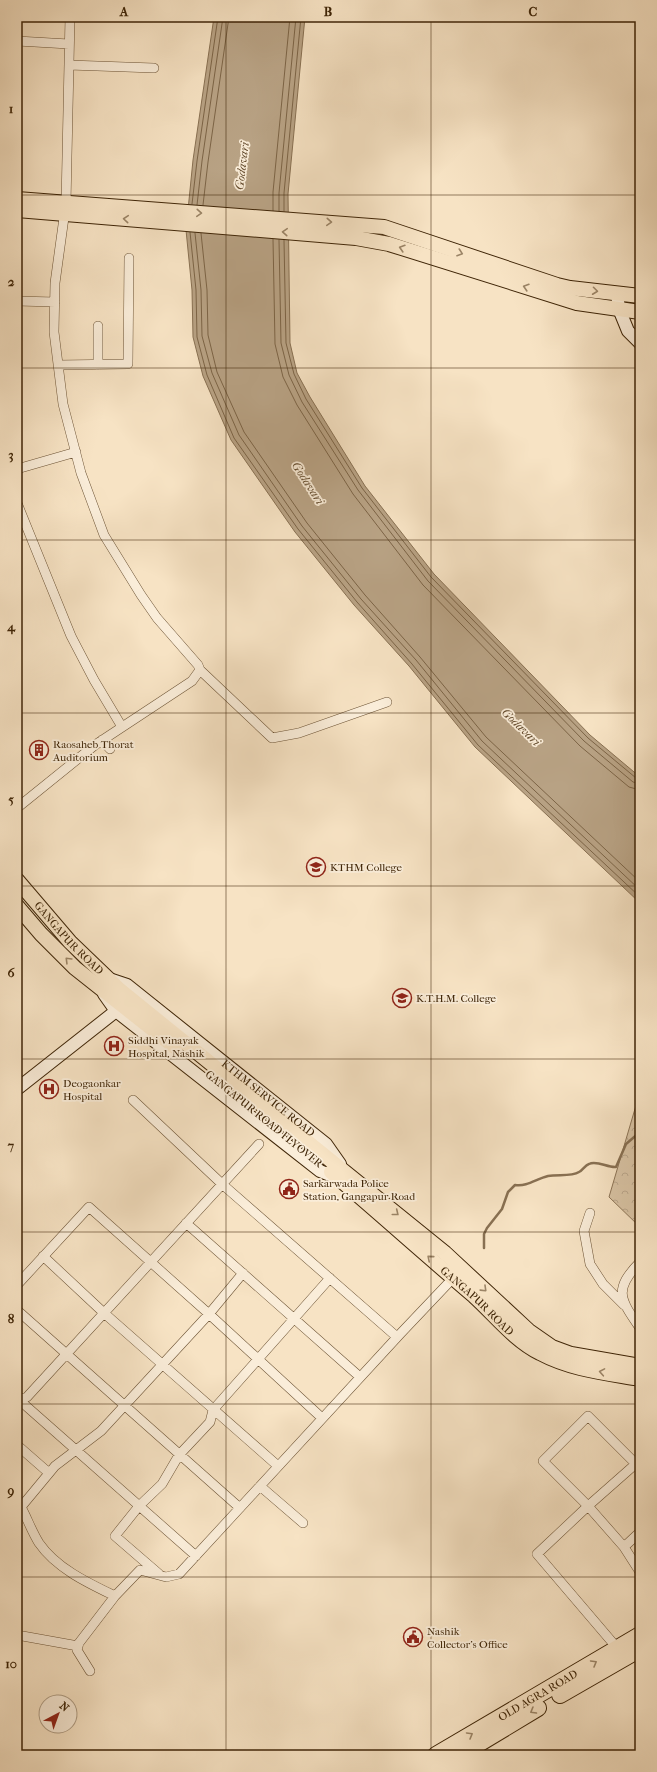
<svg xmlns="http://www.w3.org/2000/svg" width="657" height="1772" viewBox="0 0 657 1772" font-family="'IM FELL French Canon',serif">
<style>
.forest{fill:url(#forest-crowns);stroke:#8c7456}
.water{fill:#b8a284;stroke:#887052}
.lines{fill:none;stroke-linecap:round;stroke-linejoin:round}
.shore{stroke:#7c6446;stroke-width:1}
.stream{stroke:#887052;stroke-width:2.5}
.street-casing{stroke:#6d5436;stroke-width:10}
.secondary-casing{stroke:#3f2507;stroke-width:14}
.primary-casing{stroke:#3f2507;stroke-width:16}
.highway-casing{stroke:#3f2507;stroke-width:18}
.street{stroke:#faedd9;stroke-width:9}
.secondary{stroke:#faedd9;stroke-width:12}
.primary{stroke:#f7e3c4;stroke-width:14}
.highway{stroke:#f7e3c4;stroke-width:16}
.oneway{stroke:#9b8466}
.grid{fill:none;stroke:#3f2507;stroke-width:1;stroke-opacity:0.55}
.labels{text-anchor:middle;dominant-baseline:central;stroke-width:3.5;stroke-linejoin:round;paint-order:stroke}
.poi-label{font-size:11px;fill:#3f2507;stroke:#faedd9;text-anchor:start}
.street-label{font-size:11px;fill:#3f2507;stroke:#faedd9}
.water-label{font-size:12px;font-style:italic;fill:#634a2c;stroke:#faedd9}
.neatline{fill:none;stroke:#3f2507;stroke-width:1.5}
.grid-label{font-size:13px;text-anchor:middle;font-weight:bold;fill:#3f2507}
</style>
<defs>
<pattern id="forest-crowns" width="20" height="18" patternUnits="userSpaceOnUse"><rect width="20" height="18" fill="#d8c3a4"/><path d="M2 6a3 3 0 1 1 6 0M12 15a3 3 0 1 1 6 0" fill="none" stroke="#baa78c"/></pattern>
</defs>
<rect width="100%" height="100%" fill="#f7e3c4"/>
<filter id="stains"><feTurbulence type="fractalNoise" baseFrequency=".005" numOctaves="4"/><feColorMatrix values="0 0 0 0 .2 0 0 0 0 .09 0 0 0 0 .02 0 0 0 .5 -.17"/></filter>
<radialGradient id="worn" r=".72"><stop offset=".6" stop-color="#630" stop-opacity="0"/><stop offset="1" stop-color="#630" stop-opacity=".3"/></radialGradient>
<path class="forest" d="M640,1098V1227L609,1197L637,1102Z"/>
<path class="water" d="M214,17H305L288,194L290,343L297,373L310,397L365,486L434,574L590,735L640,777V903L475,747L409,666L354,605L295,532L231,440L203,376L193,337L192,290L186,230L193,160Z"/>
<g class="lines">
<path class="shore" d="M192,204L197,161L218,17
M197,205L202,161L223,17
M203,205L208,162L229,17
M273,211V192L290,17
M279,211V193L296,17
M284,211V193L301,17
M190,232L196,290L197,337L207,375L234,438L298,529L357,602L412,664L478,745L640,897
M195,233L201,290L202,336L212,373L239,435L302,526L361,599L416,660L482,741L640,890
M201,233L207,290L208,335L217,372L244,432L307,523L365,595L420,657L486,737L640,882
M273,239L275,344L283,377L297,405L353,494L423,585L580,746L629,787L640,790
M279,240L281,343L289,375L302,402L358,490L428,581L584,741L633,782L640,784
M284,240L286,343L294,374L306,399L362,488L431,577L588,738L636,778L640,779"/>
<path class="stream" d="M484,1248V1234L487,1228L502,1209L508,1192L515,1185C527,1187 536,1179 548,1176C558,1174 571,1177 579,1172C583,1170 585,1165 589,1164C597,1160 608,1168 616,1167L626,1144L640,1132"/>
<g class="street-casing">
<path id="street" d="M17,41L69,44
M69,65L154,68
M17,301L55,302
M98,326V365
M58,365L128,364L129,258
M17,469L76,452
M17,503L71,636L94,680L122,727
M200,670L272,738L299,733L387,702
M102,740L110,749
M17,808L95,745L192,681L200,670L198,665L157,618L141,595L104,535L81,473L63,404L54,332L55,283L66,203L70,17
M133,1100L222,1184L397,1337
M590,1213L584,1231L590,1264L603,1284L624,1305
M186,1223L360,1377
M43,1256L104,1313L278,1466
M640,1262C613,1290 620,1299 640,1328
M17,1285L89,1207L209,1314L243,1273
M17,1310L240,1508
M17,1398L196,1556
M17,1400L27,1397L259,1144
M17,1445L49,1473
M639,1461L588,1506L624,1547L640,1572
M260,1486L303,1523
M17,1503L21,1507C27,1518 32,1532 39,1543C56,1568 88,1583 115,1596
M21,1507L55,1466L101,1431L209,1314L322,1418
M624,1547L640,1532
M159,1574L115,1536L139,1506L162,1484L179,1455L210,1422L213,1410L330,1278
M17,1635L78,1646
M618,1649L537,1554L588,1506L543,1461L588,1416L636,1464
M90,1671L77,1650L79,1643L115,1596L140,1570L166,1577L179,1574L401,1333L456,1275"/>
</g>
<g class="secondary-casing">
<g id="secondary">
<path d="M617,293L619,309L628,331L640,343"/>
<path id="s1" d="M109,979L127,985L326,1144L340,1164"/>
<path d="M104,994L116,1011L320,1171L337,1178"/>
<path d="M17,1089L116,1011"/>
</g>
</g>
<g class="primary-casing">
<g id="primary">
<path d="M17,199L384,227L557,285L570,288L640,296"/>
<path d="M17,210L356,238L389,244L577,303L640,312"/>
<path id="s2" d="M17,880L70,942L120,990L445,1253L529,1331L552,1347L571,1354L640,1366"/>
<path d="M17,906L41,934L75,968L176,1048"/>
<path id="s3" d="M331,1172C379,1213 426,1255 474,1296C495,1315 514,1340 540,1353C572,1370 606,1373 640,1379"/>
</g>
</g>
<g class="highway-casing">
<g id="highway">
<path d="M560,1695L640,1649"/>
<path id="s4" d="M436,1755L640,1635"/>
<path d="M460,1755L538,1708"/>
</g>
</g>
<use href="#street" class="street"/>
<use href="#secondary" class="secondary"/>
<use href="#primary" class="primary"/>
<use href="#highway" class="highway"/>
</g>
<defs><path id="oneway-chevron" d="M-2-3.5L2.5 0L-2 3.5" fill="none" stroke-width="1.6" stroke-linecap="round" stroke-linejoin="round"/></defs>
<g class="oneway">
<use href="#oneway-chevron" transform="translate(199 213) rotate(4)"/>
<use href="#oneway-chevron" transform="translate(126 219) rotate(-175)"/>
<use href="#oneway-chevron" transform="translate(329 222) rotate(4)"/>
<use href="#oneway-chevron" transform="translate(285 232) rotate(-176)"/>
<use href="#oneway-chevron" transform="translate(402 248) rotate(-163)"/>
<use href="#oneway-chevron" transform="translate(460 253) rotate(19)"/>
<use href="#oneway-chevron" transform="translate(526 287) rotate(-163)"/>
<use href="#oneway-chevron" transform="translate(595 291) rotate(7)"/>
<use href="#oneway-chevron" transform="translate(68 960) rotate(-135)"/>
<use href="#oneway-chevron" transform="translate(396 1213) rotate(39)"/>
<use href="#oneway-chevron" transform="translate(430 1258) rotate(-139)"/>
<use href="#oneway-chevron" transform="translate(484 1289) rotate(44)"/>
<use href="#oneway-chevron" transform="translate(602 1372) rotate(-170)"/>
<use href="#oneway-chevron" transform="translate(594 1663) rotate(-30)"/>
<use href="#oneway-chevron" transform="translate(533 1711) rotate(150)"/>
<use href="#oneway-chevron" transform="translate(470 1735) rotate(-30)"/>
</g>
<path class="grid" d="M226,17V1755M431,17V1755M17,195H640M17,368H640M17,540H640M17,713H640M17,886H640M17,1059H640M17,1232H640M17,1404H640M17,1577H640"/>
<defs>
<g id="building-ring" transform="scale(1)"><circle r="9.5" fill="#faedd9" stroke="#8f2418" stroke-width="1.5"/><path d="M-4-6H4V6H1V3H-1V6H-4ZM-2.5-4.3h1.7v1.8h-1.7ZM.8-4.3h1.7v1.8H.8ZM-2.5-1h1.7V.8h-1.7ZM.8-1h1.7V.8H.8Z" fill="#8f2418"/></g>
<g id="university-ring" transform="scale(1)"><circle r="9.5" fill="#faedd9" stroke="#8f2418" stroke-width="1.5"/><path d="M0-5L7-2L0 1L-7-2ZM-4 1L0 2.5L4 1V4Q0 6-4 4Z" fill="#8f2418"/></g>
<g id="school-ring" transform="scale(1)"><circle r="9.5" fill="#faedd9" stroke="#8f2418" stroke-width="1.5"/><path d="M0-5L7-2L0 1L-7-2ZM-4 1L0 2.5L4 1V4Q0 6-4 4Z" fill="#8f2418"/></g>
<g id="hospital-ring" transform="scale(1)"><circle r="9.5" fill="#faedd9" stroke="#8f2418" stroke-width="1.5"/><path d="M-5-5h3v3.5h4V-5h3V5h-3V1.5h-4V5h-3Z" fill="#8f2418"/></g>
<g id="civic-ring" transform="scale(1)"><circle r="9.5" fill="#faedd9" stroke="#8f2418" stroke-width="1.5"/><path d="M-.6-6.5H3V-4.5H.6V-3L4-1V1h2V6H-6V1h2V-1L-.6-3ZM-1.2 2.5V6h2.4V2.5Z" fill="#8f2418"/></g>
</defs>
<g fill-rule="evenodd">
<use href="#building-ring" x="39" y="750"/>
<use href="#university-ring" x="316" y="867"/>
<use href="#school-ring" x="402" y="998"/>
<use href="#hospital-ring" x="114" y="1046"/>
<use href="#hospital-ring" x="49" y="1089"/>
<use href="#civic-ring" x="289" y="1189"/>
<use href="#civic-ring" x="413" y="1637"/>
</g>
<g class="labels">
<g class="poi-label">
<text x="53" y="744">Raosaheb Thorat<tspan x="53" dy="13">Auditorium</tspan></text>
<text x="330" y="867">KTHM College</text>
<text x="416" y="998">K.T.H.M. College</text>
<text x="128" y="1040">Siddhi Vinayak<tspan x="128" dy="13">Hospital, Nashik</tspan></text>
<text x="63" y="1083">Deogaonkar<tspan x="63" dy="13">Hospital</tspan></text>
<text x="303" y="1183">Sarkarwada Police<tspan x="303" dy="13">Station, Gangapur Road</tspan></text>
<text x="427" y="1631">Nashik<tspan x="427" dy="13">Collector's Office</tspan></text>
</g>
<g class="street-label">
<text stroke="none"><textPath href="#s2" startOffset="78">GANGAPUR ROAD</textPath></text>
<text stroke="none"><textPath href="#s1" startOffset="200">KTHM SERVICE ROAD</textPath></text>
<text transform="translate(264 1119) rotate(39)">GANGAPUR ROAD FLYOVER</text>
<text stroke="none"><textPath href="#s3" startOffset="195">GANGAPUR ROAD</textPath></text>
<text stroke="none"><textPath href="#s4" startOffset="118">OLD AGRA ROAD</textPath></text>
</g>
<g class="water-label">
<text transform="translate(242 166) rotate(-83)">Godavari</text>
<text transform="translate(308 483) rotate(57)">Godavari</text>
<text transform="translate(521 727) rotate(44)">Godavari</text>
</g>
</g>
<rect width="657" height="1772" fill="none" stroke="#f7e3c4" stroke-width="44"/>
<g transform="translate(58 1714) rotate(41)"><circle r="19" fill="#faedd9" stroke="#af9d85"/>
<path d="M0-3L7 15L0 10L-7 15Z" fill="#8f2418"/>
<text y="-6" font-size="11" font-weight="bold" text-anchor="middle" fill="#3f2507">N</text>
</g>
<rect x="22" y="22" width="613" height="1728" class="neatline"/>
<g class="grid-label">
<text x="124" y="16">A</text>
<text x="328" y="16">B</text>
<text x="533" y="16">C</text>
<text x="11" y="113">1</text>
<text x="11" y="286">2</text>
<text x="11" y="459">3</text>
<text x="11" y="631">4</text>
<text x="11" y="804">5</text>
<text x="11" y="977">6</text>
<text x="11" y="1150">7</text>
<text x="11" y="1323">8</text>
<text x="11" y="1495">9</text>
<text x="11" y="1668">10</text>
</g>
<rect width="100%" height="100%" filter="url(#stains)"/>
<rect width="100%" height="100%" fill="url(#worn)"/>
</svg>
